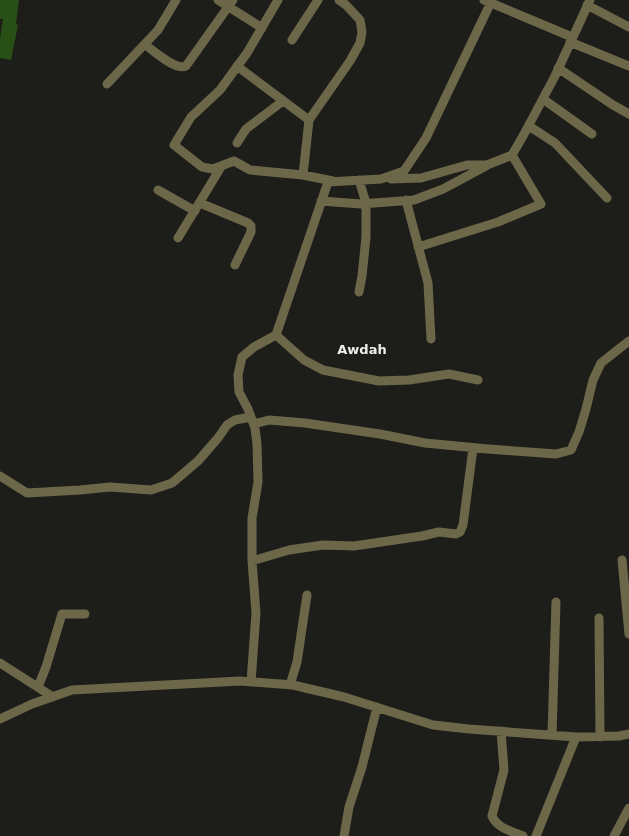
<svg xmlns="http://www.w3.org/2000/svg" width="629" height="836" viewBox="0 0 629 836" font-family="'DejaVu Sans',sans-serif">
<style>
.building{fill:#284f16}
.lines{fill:none;stroke-linecap:round;stroke-linejoin:round}
.minor{stroke:#6d674a;stroke-width:9}
.labels{text-anchor:middle;dominant-baseline:central;stroke-width:3;stroke-linejoin:round;paint-order:stroke}
.neighbourhood-label{font-size:13px;font-weight:bold;fill:#ecedea;stroke:#1d1e1a}
</style>
<rect width="100%" height="100%" fill="#1d1e1a"/>
<path class="building" d="M0,0H19L16,24L18,25L11,60L0,58V38L3,19H0Z"/>
<g class="lines">
<path class="minor" d="M218,0L262,28
M278,0L247,53L220,90L191,117L174,145L202,167L213,169L234,161L250,170L303,175L333,181
M484,0L572,37
M587,5L629,27
M292,40L318,0
M570,42L629,66
M145,45C155,51 175,71 186,66L233,0
M237,66L309,120
M558,68L613,105L629,114
M107,84L158,30L176,0
M543,99L592,134
M529,126L555,143L607,198
M237,143L246,129L283,101
M303,175L309,120L350,61L360,43L362,32L360,20L346,5L339,0
M391,179L421,178L467,165H487L512,155L523,136L555,76L590,0
M158,190L195,211
M406,200L428,283L431,339
M321,201L361,204L414,200L443,189L486,166
M200,203L248,223L251,226V232L235,265
M178,238L221,167
M418,247L498,222L541,204L512,155
M359,292L362,276L366,237V203L359,180
M276,335L304,360L323,370L379,381L409,380L449,374L478,380
M254,424L269,420L305,423L380,434L425,443L488,449L556,454L571,450L579,432L586,409L593,380L601,363L629,341
M0,476L27,493L80,490L110,487L151,490L172,483L198,461L218,438L227,425L235,420L251,417
M622,560L629,634
M252,561L289,550L323,545L354,546L422,536L439,532L456,534L460,532L463,525L473,448
M599,618L600,737
M0,663L53,697
M251,682L256,613L252,561V518L258,482L257,444L255,428L248,409L239,392L238,375L242,357L254,347L276,335L328,182L381,179L404,171L426,138L492,0
M290,685L297,662L307,595
M38,687L46,667L62,614H85
M0,719L32,704L72,690L240,681L293,685L344,697L433,725L469,729L576,737L619,736L629,734
M501,731L504,770L492,816C497,828 511,831 523,836
M552,735L556,602
M344,836L349,807L362,767L377,707
M536,836L576,737
M614,836L629,808"/>
</g>
<g class="labels">
<g class="neighbourhood-label">
<text x="362" y="349">Awdah</text>
</g>
</g>
</svg>
